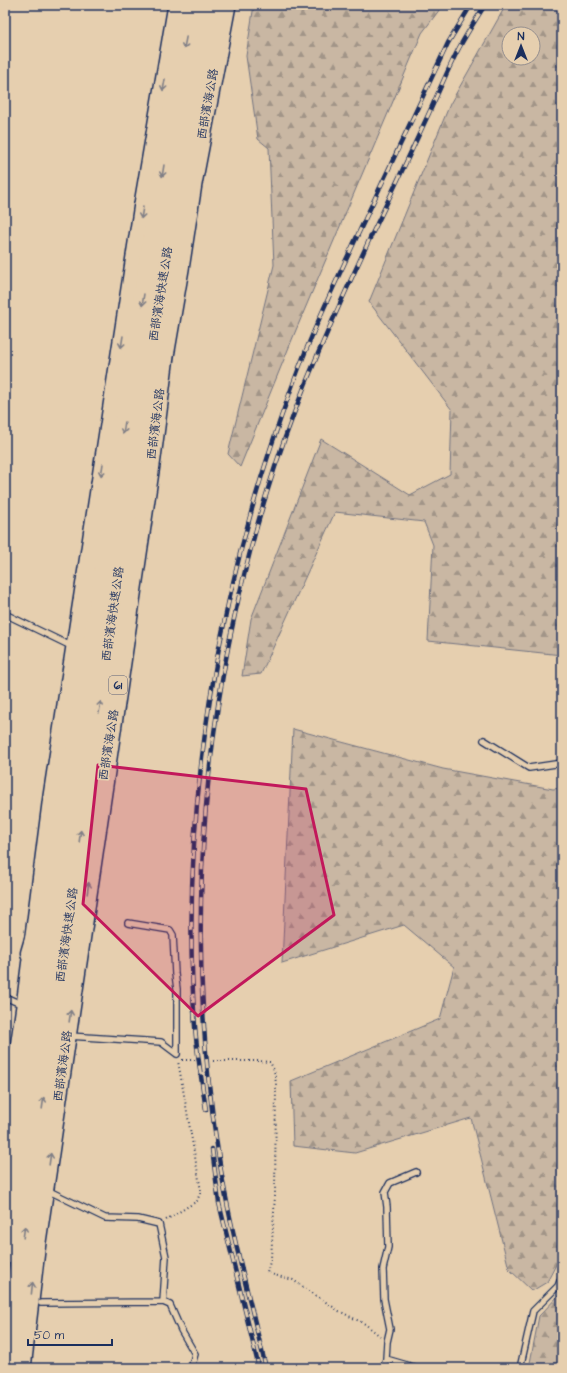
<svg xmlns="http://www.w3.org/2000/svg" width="567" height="1373" viewBox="0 0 567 1373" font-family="'Architects Daughter','LXGW WenKai TC',sans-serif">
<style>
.forest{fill:url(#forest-firs);stroke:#727380;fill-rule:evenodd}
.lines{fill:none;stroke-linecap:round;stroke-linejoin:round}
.lane-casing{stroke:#1b2f5e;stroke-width:8}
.primary-casing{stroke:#1b2f5e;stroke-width:20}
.highway-casing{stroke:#1b2f5e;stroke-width:23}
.path{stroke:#1b2f5e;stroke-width:2;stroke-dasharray:1 3;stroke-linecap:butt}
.lane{stroke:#e6cfaf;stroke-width:5.5}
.primary{stroke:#e6cfaf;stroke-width:17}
.highway{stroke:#e6cfaf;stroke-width:20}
.rail-casing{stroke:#1b2f5e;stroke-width:4.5}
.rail{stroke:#e6cfaf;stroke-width:3;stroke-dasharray:9;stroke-linecap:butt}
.oneway{stroke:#807f86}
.marked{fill:#c2185b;fill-opacity:0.2;stroke:#c2185b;stroke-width:3;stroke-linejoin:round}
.labels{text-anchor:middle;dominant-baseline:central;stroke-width:3.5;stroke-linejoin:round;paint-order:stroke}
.shield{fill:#e6cfaf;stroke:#585f76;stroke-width:1}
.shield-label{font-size:11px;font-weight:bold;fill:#1b2f5e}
.street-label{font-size:12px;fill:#1b2f5e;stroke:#e6cfaf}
</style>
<defs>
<pattern id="forest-firs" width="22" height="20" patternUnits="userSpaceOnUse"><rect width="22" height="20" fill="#c9b7a3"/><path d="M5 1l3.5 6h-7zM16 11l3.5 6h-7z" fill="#a29588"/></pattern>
</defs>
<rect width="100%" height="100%" fill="#e6cfaf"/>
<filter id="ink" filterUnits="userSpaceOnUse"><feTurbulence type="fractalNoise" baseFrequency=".025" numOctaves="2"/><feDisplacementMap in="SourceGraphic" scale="8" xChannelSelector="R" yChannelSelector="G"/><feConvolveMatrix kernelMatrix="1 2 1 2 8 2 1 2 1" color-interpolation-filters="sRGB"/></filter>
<g filter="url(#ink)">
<path class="forest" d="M254,5H443L422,33L296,330L240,467L228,454L274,265L269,148L258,139L246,56Z
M506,5H562V655L428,641L433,545L424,522L335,512L261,674L242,676L251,619L321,439L410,495L450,474L452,410L369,302L450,104ZM509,34H533V58H509Z
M293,729L443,769L553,789L562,788V1243L558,1261L547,1282L532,1291L509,1269L471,1118L355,1153L293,1146L291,1081L440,1019L454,967L404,925L282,963Z
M562,1292V1368H529L539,1316Z"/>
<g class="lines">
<g class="lane-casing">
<path id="lane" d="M5,614L73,647
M484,740L529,768L562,763
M128,923L170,930L173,935L175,974L177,989V1054
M5,997L23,1005
M69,1036L161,1042L177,1054
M416,1172L390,1183L385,1192L387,1207L388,1247L383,1269L384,1299L390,1329L387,1342L386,1359L417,1368
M47,1190L105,1218L138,1219L159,1224L166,1257L163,1302L170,1305L181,1330L195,1354L192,1365L188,1368
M41,1303L163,1302
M383,1368L386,1359
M520,1368L533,1311L558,1286L562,1276"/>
</g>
<g class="primary-casing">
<path id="primary" d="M5,1143L25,1006L52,796L143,204L177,5
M22,1368L37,1242L152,458L165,356L180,269L193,184L227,5"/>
</g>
<g class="highway-casing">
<path id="highway" d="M31,953L44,909
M5,1254L27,1091L50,941L61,845L102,587L133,363L177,89L192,5
M8,1368L23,1236L84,810L106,666L123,538L176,193L210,5"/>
</g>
<path class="path" d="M182,1060H195
M213,1061H259L270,1062L274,1070L276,1083L275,1195L271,1258L267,1273L293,1280L339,1311L365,1324L380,1336
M166,1220L197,1201L201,1191L178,1061"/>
<use href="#lane" class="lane"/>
<use href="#primary" class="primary"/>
<use href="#highway" class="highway"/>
<g class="rail-casing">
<path id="rail" d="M206,1110C202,1082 197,1054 195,1026C179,812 218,585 293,384C314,326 341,271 367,215C394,158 421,101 448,43L471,5
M212,1149L219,1203L259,1368
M266,1368C249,1296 229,1225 218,1152C182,923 203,687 275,467C301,387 336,312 371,236C391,195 410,154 429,113C439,91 448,69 459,48C467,33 476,19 485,5"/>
</g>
<use href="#rail" class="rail"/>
</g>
<defs><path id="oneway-shaft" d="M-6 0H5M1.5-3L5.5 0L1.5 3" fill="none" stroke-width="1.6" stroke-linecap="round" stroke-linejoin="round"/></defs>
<g class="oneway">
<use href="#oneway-shaft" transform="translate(185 43) rotate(101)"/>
<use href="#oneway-shaft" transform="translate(164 85) rotate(100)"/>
<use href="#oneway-shaft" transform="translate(163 171) rotate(99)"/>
<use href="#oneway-shaft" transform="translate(142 213) rotate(99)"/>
<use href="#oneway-shaft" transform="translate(143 300) rotate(99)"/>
<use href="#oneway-shaft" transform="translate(122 342) rotate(99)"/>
<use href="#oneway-shaft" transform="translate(124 428) rotate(98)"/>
<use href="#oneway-shaft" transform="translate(102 470) rotate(99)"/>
<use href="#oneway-shaft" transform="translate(100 707) rotate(-81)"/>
<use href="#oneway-shaft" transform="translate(80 836) rotate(-82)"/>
<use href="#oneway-shaft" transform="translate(88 888) rotate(-82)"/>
<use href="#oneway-shaft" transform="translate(70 1016) rotate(-82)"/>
<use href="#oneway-shaft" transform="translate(43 1103) rotate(-82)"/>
<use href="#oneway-shaft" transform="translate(50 1159) rotate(-82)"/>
<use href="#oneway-shaft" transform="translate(24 1232) rotate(-82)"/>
<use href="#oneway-shaft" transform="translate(32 1288) rotate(-84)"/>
</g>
</g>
<path class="marked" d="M98,765L306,789L334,915L198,1016L83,904Z"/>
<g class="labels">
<rect class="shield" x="109" y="676" width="18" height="18" rx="3"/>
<g class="shield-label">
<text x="118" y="685">61</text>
</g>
<g class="street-label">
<text transform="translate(208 104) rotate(-80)">西部濱海公路</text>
<text transform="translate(161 294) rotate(-81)">西部濱海快速公路</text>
<text transform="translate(156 424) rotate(-83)">西部濱海公路</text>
<text transform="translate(113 614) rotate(-82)">西部濱海快速公路</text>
<text transform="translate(109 745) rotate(-81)">西部濱海公路</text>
<text transform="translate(67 935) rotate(-82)">西部濱海快速公路</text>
<text transform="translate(63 1066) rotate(-82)">西部濱海公路</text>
</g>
</g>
<rect width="567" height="1373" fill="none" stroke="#e6cfaf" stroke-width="20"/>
<rect x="10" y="10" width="547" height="1353" fill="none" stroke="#1b2f5e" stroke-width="1.5" filter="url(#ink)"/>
<g transform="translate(521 46)"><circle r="19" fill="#e6cfaf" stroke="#958f8f"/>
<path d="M0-3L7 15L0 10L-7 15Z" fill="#1b2f5e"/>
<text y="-6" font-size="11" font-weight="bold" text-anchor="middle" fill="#1b2f5e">N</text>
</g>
<path d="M28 1339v6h84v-6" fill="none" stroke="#1b2f5e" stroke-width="2"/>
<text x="34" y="1339" font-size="12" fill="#1b2f5e" stroke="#e6cfaf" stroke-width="3" paint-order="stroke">50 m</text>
</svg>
